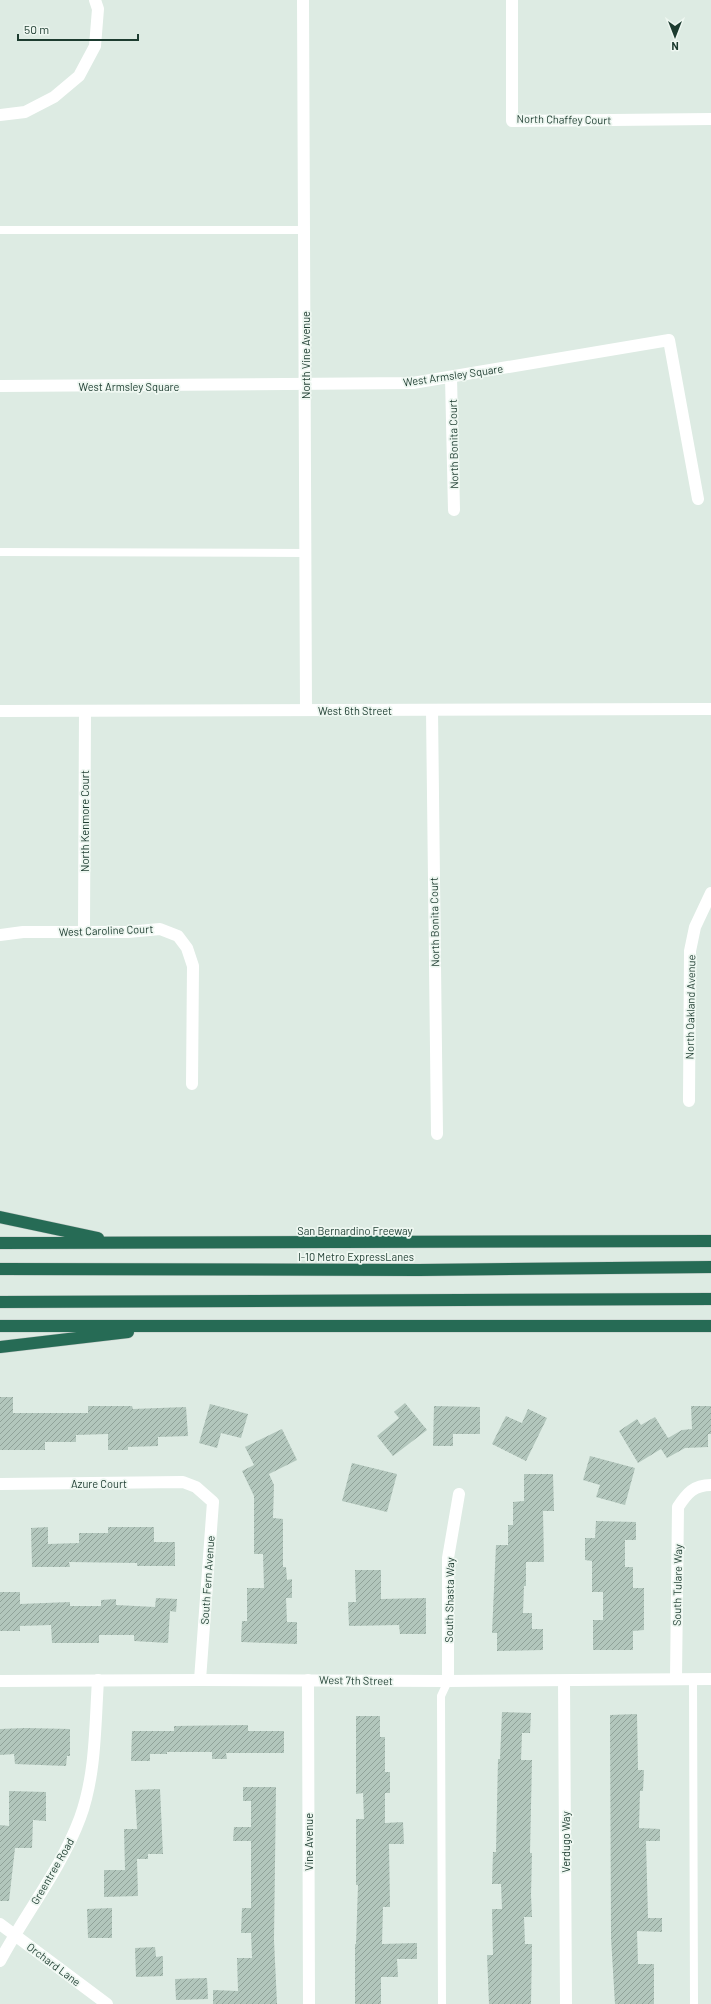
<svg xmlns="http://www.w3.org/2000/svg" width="711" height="2004" viewBox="0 0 711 2004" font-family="Barlow,sans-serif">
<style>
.building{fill:url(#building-hatch)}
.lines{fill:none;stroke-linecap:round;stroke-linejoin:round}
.motorway-casing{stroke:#c0c8c5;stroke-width:13}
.service{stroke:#fff;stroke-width:8}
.minor{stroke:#fff;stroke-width:12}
.tertiary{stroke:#fff;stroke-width:12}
.motorway{stroke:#266b55;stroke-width:12}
.labels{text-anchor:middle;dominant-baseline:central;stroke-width:3.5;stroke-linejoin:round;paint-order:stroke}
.street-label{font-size:11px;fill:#1d3c30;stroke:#eef7f1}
</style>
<defs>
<pattern id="building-hatch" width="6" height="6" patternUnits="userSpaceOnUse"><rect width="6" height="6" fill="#b2c6bc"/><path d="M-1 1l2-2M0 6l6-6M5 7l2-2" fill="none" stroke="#90a299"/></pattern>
</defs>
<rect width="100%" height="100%" fill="#ddebe3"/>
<path class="building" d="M0,1397H13V1413H88V1406H132L133,1409L186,1407L188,1436L158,1437V1446L128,1447V1450H108V1434L76,1435V1442H45V1450H0Z
M405,1403L427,1430L393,1456L377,1436L399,1418L394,1412Z
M210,1404L248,1414L241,1438L221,1433L217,1448L199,1443Z
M434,1406L480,1407V1434H453V1446H433Z
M691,1406H711V1434H708V1447L685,1448L667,1458L661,1449L638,1463L619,1431L637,1419L641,1425L655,1417L668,1438L682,1430L692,1429Z
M528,1409L547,1418L526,1461L492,1444L506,1416L522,1423Z
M282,1429L297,1460L269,1474L274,1485L273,1518L283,1519V1567H286L287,1580L292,1579V1598H286L287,1622H297V1644L241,1642L242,1621H247V1588H264L263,1554H254V1496L242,1471L254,1465L245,1447Z
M590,1456L635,1468L625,1505L596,1497L600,1485L583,1480Z
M352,1463L397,1474L387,1512L342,1501Z
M524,1474H553L554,1511H543L544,1562H526V1586H524L523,1613H532V1629H543V1650L497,1651V1633H492L496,1545H508V1525H513V1502L524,1501Z
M596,1521L636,1522V1540H625V1567H633V1588H644V1630L633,1631V1650H593V1620H603V1592H592V1561L585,1560V1538H595Z
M48,1527V1544L79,1543V1533H108V1527H154V1542H175V1566H137V1563L69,1562L70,1567H32L31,1528Z
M355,1570H381V1599L426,1598V1634H400L399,1625L349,1626L348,1602H356Z
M0,1592H20V1604L70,1602V1606H101V1600L116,1599V1605L155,1607L156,1598L177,1599L176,1612L170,1611L168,1643L134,1641V1635H99V1643H52L51,1625L20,1626V1631H0Z
M502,1712L531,1713L530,1733H522L521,1760H532L530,1853H532L531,1895L532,1917H524L525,1944H532L531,2004H489L487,1955H493L492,1909H502L501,1884H492L493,1852H496L498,1759H500Z
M637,1714L638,1770H644L643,1791H640L639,1828L660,1829V1841H646L648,1918H662V1932L637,1931L638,1964H654V2004H615L611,1938L610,1715Z
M356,1716H380V1737H385V1772H390V1793H385V1823L403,1822L404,1844H389L390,1907H383L382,1944L417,1943V1959H397L398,1977H381V2004H355V1944H356L358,1885H356V1819H364L363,1793L356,1794Z
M248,1725V1731H284V1753H226L227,1759H212V1752H167V1754H150V1761H131L132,1731H174V1726Z
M26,1728L70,1729V1756H67L66,1766L15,1764L14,1754L0,1755V1729Z
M243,1787H276L274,1940L277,2004H213V1990L238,1991L237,1958H252L251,1933H241L242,1908H251V1841H233L234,1827H251V1801H243Z
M160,1789L163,1854H148V1859H137L138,1896L104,1897V1870H125L124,1829H137L135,1790Z
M9,1791L46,1792V1821L33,1820L32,1848H15L9,1901H0V1825L9,1826Z
M112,1908V1938H88L87,1909Z
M155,1947L156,1957L163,1956V1976L136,1977L135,1948Z
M207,1978L208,1999L176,2000L175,1979Z"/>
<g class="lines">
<g class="motorway-casing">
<path id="motorway" d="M0,1217L98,1238
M0,1243L711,1241
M0,1269L419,1270L711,1267
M0,1302L711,1299
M0,1326H711
M0,1347L128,1332"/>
</g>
<path class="service" d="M0,230H304
M0,552L306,553
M693,1679L694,2004
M442,2004L441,1696L448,1681"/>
<path class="minor" d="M303,0L306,710
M512,0V121L711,119
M0,115L25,112L54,97L79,76L95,46L98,9L95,0
M451,377L454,510
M0,386L413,383L669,340L698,499
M432,710L437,1134
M84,931L85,711
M0,935L23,932H128L160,929L178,936L187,948L193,966L192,1084
M689,1101L690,951L695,927L711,893
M0,1484L183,1482L196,1487L213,1502L200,1680
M676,1679L678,1507C687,1493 694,1485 711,1485
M308,1680L309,2004
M448,1681V1558L459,1494
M564,1681L566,2004
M0,1924L107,2004
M0,1961C25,1914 61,1869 80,1818C96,1775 95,1725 98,1680"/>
<path class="tertiary" d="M0,711L711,709
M0,1681L200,1680L448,1681L711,1679"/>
<use href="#motorway" class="motorway"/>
</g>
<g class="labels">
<g class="street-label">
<text transform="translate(564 119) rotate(1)">North Chaffey Court</text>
<text transform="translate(305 355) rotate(-90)">North Vine Avenue</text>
<text transform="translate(453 375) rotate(-8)">West Armsley Square</text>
<text x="129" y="386">West Armsley Square</text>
<text transform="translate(453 444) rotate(-91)">North Bonita Court</text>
<text x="355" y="710">West 6th Street</text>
<text transform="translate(84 821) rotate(-90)">North Kenmore Court</text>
<text transform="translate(434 922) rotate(-91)">North Bonita Court</text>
<text transform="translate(106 930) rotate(-2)">West Caroline Court</text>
<text transform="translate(690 1007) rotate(-89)">North Oakland Avenue</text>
<text x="355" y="1230">San Bernardino Freeway</text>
<text x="356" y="1256">I-10 Metro ExpressLanes</text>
<text x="99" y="1483">Azure Court</text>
<text transform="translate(207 1580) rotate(-86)">South Fern Avenue</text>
<text transform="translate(677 1585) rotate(-89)">South Tulare Way</text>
<text transform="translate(449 1600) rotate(-89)">South Shasta Way</text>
<text transform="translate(356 1680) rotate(1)">West 7th Street</text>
<text transform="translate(308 1842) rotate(-90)">Vine Avenue</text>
<text transform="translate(565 1842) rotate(-90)">Verdugo Way</text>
<text transform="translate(52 1871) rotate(-60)">Greentree Road</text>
<text transform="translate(54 1964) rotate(37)">Orchard Lane</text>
</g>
</g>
<g transform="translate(675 36) rotate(180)" stroke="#eef7f1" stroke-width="3" paint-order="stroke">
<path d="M0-3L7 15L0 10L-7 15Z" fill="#1d3c30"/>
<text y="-6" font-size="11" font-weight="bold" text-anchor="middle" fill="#1d3c30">N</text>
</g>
<path d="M18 34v6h120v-6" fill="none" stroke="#1d3c30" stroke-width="2"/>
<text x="24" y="34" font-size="12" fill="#1d3c30" stroke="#eef7f1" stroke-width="3" paint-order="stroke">50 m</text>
</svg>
